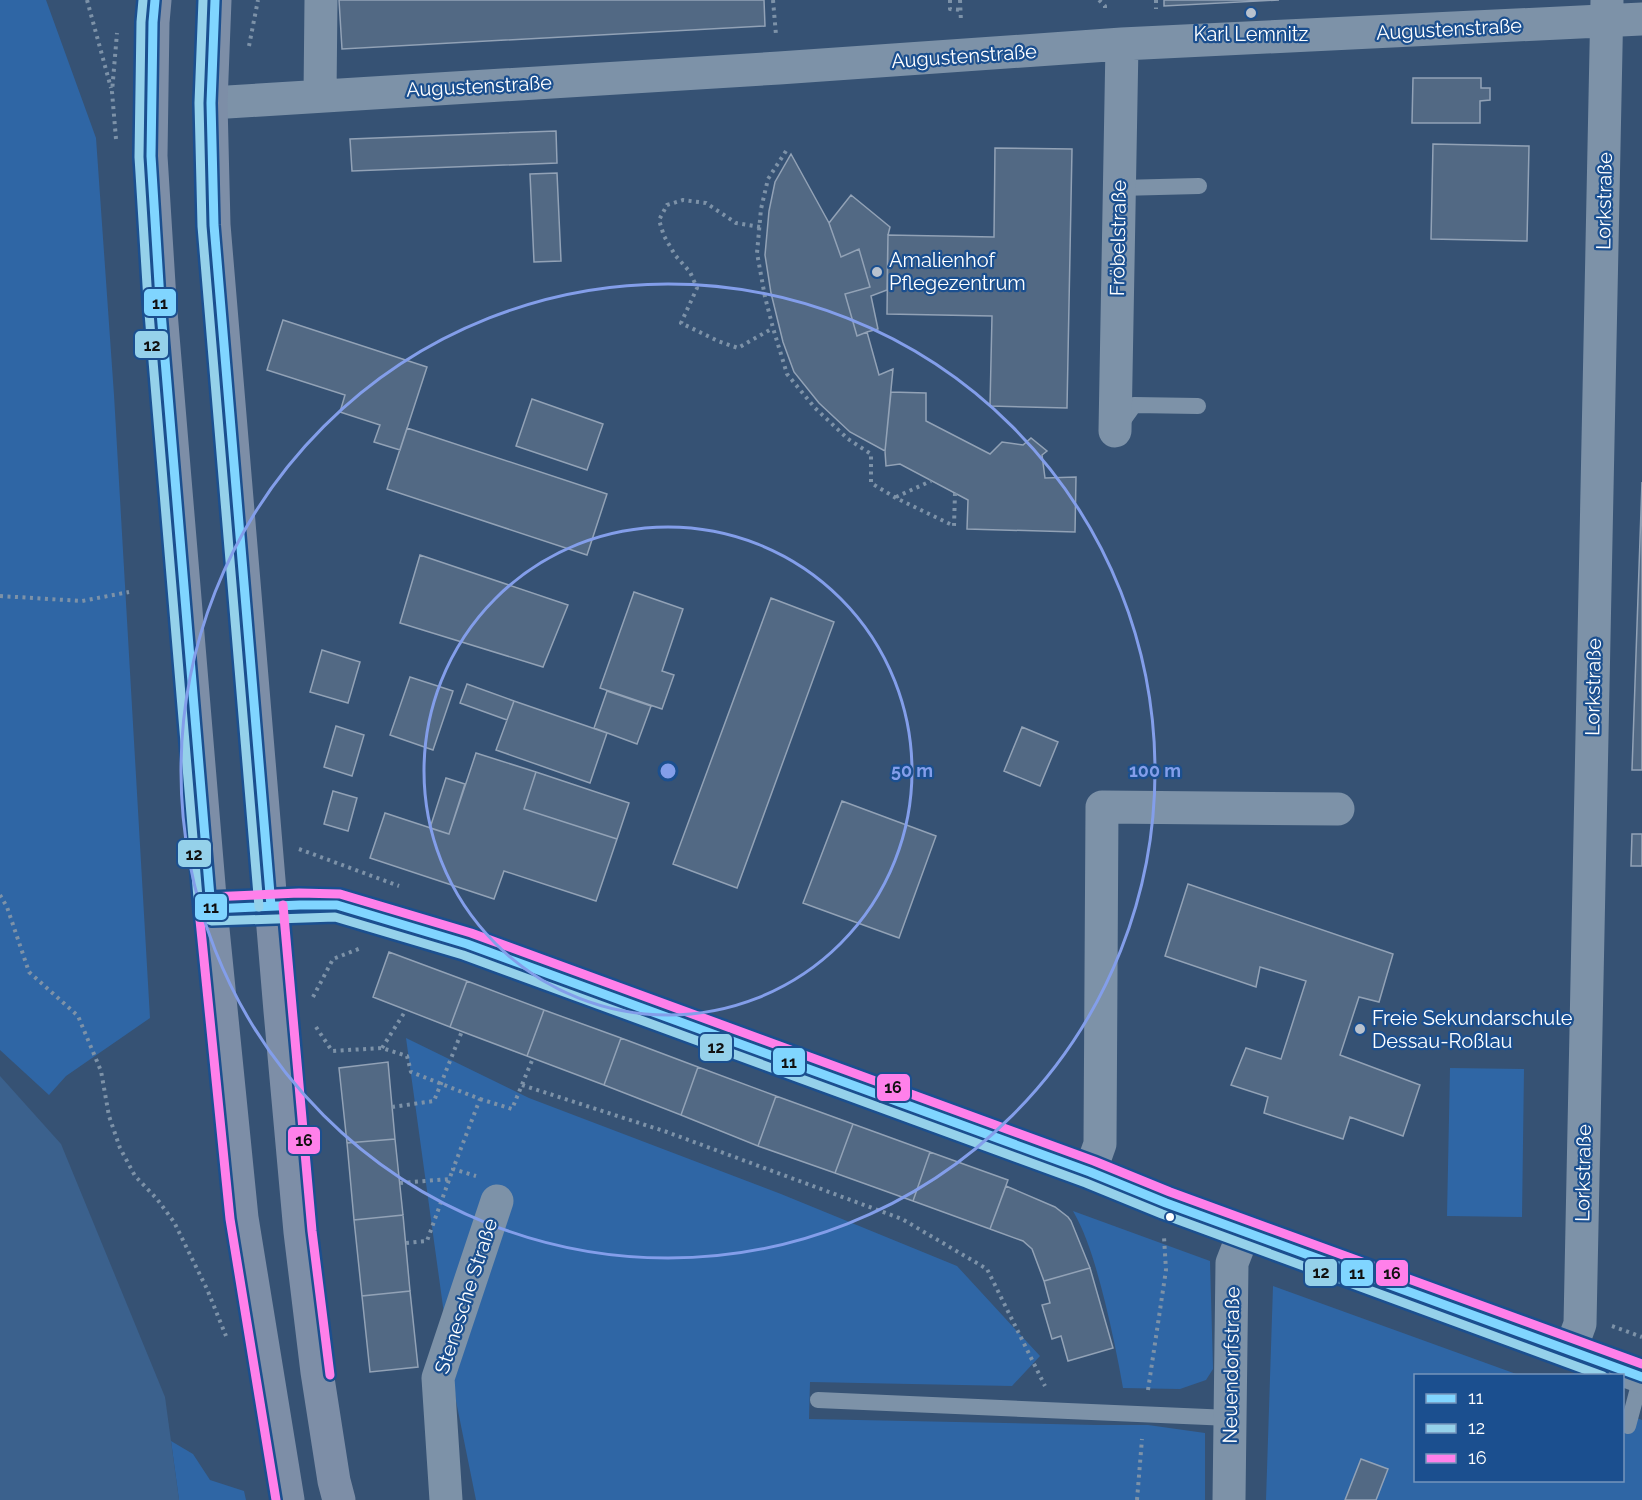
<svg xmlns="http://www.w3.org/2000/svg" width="1642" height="1500" viewBox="0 0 1642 1500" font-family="Raleway,sans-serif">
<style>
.green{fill:#2f66a5}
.water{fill:#3b618d}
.building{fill:#526984;stroke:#92a2b6;stroke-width:1.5}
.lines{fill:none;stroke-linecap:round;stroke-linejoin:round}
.path{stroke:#7d92a8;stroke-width:4;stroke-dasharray:3 4.5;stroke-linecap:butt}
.service{stroke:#7d92a8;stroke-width:16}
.minor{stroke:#7d92a8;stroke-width:33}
.tertiary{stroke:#7d92a8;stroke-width:33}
.primary{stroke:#7d8ea7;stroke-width:33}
.bus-1-casing{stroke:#1b4f8f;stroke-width:14}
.bus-2-casing{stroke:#1b4f8f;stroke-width:14}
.bus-3-casing{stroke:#1b4f8f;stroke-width:14}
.bus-1{stroke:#80d5ff;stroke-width:9}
.bus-2{stroke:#95d1ea;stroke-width:9}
.bus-3{stroke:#ff80ea;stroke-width:9}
.ring{fill:none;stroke:#839eea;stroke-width:3}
.poi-dot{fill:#b9c2ce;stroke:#1b4f8f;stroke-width:2}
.bus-dot{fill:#fff;stroke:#1b4f8f;stroke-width:2}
.labels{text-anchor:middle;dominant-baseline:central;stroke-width:4.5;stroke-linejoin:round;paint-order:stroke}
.street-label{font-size:20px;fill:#fff;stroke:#1b4f8f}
.poi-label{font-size:20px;fill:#fff;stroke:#1b4f8f;text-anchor:start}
.centre{fill:#839eea;stroke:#1b4f8f;stroke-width:3}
.ring-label{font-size:18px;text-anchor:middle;font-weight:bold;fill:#839eea;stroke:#1b4f8f;stroke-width:4.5;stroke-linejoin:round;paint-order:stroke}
.line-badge{stroke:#1b4f8f;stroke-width:2}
.pale-badge-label{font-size:16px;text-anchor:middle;font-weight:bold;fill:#111}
</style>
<rect width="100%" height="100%" fill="#365274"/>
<path class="green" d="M0,0H46L96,138L114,395L150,1018L66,1076L49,1095L0,1050Z
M406,1038L529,1098L781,1194L957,1266L1040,1356L1012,1386L810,1382L809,1419L1097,1425H1148L1205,1433V1500H476L456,1401Z
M1450,1068L1524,1069L1522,1217L1447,1216Z
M1073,1211L1210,1261L1213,1369L1206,1380L1180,1389L1123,1388C1118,1359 1112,1331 1105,1302C1097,1271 1089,1239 1073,1211Z
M1273,1286L1519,1375L1416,1376V1480H1622L1623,1413L1642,1420V1500H1266Z
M171,1441L193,1454L210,1480L244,1491L246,1500H179Z"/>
<path class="water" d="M0,1076L61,1144L165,1397L179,1500H0Z"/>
<path class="building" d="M339,0H764L765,26L342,49Z
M1164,0H1279L1164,6Z
M1413,78H1481V88H1490V100L1480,101V123H1412Z
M556,131L557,163L352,171L350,139Z
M1433,144L1529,146L1527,241L1431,239Z
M995,148L1072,149L1067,408L990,406L992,316L887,314L888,235L994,237Z
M791,154L829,223L841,257L859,249L870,287L845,294L857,336L867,332L879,375L893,369L885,451L850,432L819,403L794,372L783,342L771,293L765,255L769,211L775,182Z
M557,173L561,261L534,262L530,174Z
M851,195L890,227L888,235L887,290L871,296L878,329L867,332L857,336L845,294L870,287L859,249L841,257L829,223Z
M283,320L427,367L400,450L374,442L380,425L340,412L345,395L267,370Z
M891,392L926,393V421L990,454L1002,442L1023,445L1031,438L1047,451L1042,455L1045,478L1076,477L1075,532L967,529L968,500L900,464L886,466L885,451Z
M532,399L603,424L587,470L516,446Z
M407,428L607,494L587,555L387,489Z
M1642,482V770H1632Z
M420,555L568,605L543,667L400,623Z
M634,592L683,609L662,671L674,675L662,709L600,688Z
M771,598L834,622L737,888L673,864Z
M322,650L360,662L348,703L310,692Z
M410,677L453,691L433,750L390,735Z
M467,684L514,701L507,720L460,703Z
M607,691L651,706L637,744L594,728Z
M514,701L607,733L590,783L496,750Z
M336,726L364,735L352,776L324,767Z
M1022,727L1058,742L1040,786L1004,771Z
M476,753L536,772L524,809L617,839L596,901L504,871L494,899L370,858L385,813L449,834Z
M536,772L629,803L617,839L524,809Z
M446,778L465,784L449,834L430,828Z
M333,791L357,798L348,831L324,824Z
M842,801L936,836L899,938L803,903Z
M1632,834H1642V866H1631Z
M1188,884L1393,954L1379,1002L1359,997L1340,1055L1420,1085L1403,1136L1350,1117L1343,1139L1264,1113L1268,1097L1231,1085L1246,1048L1281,1059L1306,981L1260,967L1256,987L1165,956Z
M389,952L467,981L450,1027L373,997Z
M467,981L544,1010L527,1056L450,1027Z
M544,1010L621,1038L604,1085L527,1056Z
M621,1038L698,1067L681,1115L604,1085Z
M388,1062L395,1139L347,1143L339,1068Z
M698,1067L776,1096L758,1146L681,1115Z
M776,1096L853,1124L835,1173L758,1146Z
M853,1124L930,1152L913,1201L835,1173Z
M395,1139L403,1215L354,1220L347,1143Z
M930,1152L1008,1180L990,1229L913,1201Z
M1006,1186L1055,1207L1068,1217L1071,1221L1090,1268L1044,1281L1032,1249L1023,1241L990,1229Z
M403,1215L410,1291L362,1296L354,1220Z
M1090,1268L1113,1348L1068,1361L1061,1336L1052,1339L1042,1305L1050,1303L1044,1281Z
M410,1291L418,1367L370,1372L362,1296Z
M1361,1459L1388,1469L1376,1500H1345Z"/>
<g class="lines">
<path class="path" d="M87,0L111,88
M773,0L776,35
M950,0V9L961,10
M960,0L961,22
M1099,0L1105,6V12
M1156,0V9
M249,46L258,0
M116,139L112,92L117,33
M786,151L768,179L761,209L757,253L765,297L773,328L787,374L815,408L848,439L871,454V483L896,498L954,526L955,493
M760,227L736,223L706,203L683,200L667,205L659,220L664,236L675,255L690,272L697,288L681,323L718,341L738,348L773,328
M896,497L931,481
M0,596L82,601L129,592
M299,849L399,886
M0,895L7,907L29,972L78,1016L101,1071L109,1116L120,1148L135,1176L157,1199L174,1222L207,1289L226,1336
M313,997L333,959L361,948
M316,1027L332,1051L382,1048L407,1056L411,1072L480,1099L453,1169L476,1176
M382,1048L406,1010
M522,1085L667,1132L902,1219L987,1269L1045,1386
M480,1099L512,1109L533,1058
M392,1107L434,1101L462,1031
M400,1183L450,1179
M406,1243L427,1241L453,1169
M1612,1326L1642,1337
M1148,1390L1166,1270L1164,1237
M1137,1500L1142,1439"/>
<path class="service" d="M1119,188L1199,186
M1119,426L1134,405L1198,406
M818,1400L1230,1418
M1628,1426L1641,1377"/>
<path class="minor" d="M320,95L321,0
M211,103L779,68L1122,44L1642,19
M1115,431L1122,44
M1090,1172L1100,1144L1102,807L1338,809
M1570,1351L1580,1324L1607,0
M446,1500L438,1378L497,1201
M1229,1500L1232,1263L1244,1232"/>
<path class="tertiary" d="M211,909L300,905H337L467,944L1090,1172L1166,1203L1642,1377"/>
<path class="primary" d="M155,0L153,22L151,156L160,300L211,909L242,1218L288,1500
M215,0L211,103L214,225L280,1011L300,1232L317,1372L334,1481L339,1500"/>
<g class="bus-1-casing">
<path id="bus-1" d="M155,0L153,22L151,156L160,300L211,909L300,905H337L467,944L1090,1172L1166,1203L1642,1377
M215,0L211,103L214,225L271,906"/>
</g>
<g class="bus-2-casing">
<path id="bus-2" d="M143,0L141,22L139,157L148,301L199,910L203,918L212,921L335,917L463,955L1086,1183L1162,1214L1603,1376
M203,0L199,103L202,226L259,907"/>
</g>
<g class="bus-3-casing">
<path id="bus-3" d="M283,905L312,1231L330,1375
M276,1500L230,1219L199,910L202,902L209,897L299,893L340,894L471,933L1094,1161L1170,1192L1642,1364"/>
</g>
<use href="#bus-1" class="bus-1"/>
<use href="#bus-2" class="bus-2"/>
<use href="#bus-3" class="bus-3"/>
</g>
<g class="ring">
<circle cx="668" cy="771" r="244"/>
<circle cx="668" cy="771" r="487"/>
</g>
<g class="poi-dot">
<circle cx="1251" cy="13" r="6"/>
<circle cx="877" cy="272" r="6"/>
<circle cx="1360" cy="1029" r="6"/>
</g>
<circle class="bus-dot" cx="1170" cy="1217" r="5"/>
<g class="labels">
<g class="street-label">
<text transform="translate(1449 29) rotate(-3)">Augustenstraße</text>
<text transform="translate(964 56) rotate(-4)">Augustenstraße</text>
<text transform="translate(479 86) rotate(-3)">Augustenstraße</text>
<text transform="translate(1604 201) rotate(-89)">Lorkstraße</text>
<text transform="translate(1118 238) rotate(-89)">Fröbelstraße</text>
<text transform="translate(1593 687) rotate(-89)">Lorkstraße</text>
<text transform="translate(1583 1173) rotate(-89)">Lorkstraße</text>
<text transform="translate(466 1296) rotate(-72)">Stenesche Straße</text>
<text transform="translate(1231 1365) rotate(-89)">Neuendorfstraße</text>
</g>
<g class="poi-label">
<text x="1251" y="34" text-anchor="middle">Karl Lemnitz</text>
<text x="889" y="260">Amalienhof<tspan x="889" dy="23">Pflegezentrum</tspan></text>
<text x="1372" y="1018">Freie Sekundarschule<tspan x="1372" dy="23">Dessau-Roßlau</tspan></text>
</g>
</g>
<circle cx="668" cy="771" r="9" class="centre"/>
<g class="ring-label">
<text x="912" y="777">50 m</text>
<text x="1155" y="777">100 m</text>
</g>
<g class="line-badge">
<rect x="143" y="288" width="34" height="29" rx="6" fill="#80d5ff"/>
<rect x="134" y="330" width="35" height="29" rx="6" fill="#95d1ea"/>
<rect x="177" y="839" width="35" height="29" rx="6" fill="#95d1ea"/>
<rect x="194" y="893" width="34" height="28" rx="6" fill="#80d5ff"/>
<rect x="699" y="1033" width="34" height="29" rx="6" fill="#95d1ea"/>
<rect x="772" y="1047" width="34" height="29" rx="6" fill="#80d5ff"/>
<rect x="876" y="1073" width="35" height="29" rx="6" fill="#ff80ea"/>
<rect x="287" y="1126" width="34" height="29" rx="6" fill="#ff80ea"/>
<rect x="1304" y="1258" width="34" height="29" rx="6" fill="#95d1ea"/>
<rect x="1340" y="1259" width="34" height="28" rx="6" fill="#80d5ff"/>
<rect x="1375" y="1259" width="34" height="28" rx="6" fill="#ff80ea"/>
</g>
<g class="pale-badge-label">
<text x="160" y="309">11</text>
<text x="152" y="351">12</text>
<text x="194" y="860">12</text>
<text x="211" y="913">11</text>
<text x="716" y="1053">12</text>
<text x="789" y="1068">11</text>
<text x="893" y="1093">16</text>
<text x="304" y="1146">16</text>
<text x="1321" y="1278">12</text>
<text x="1357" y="1279">11</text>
<text x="1392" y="1279">16</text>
</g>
<rect x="1414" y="1374" width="210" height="108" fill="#1b4f8f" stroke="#7695bc" stroke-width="1.5"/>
<rect x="1426" y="1394" width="30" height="9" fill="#80d5ff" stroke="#7695bc" stroke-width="1.5"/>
<text x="1468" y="1404" font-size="18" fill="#ffffff">11</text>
<rect x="1426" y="1424" width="30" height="9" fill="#95d1ea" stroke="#7695bc" stroke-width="1.5"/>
<text x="1468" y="1434" font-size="18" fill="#ffffff">12</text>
<rect x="1426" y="1454" width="30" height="9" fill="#ff80ea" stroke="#7695bc" stroke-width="1.5"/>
<text x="1468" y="1464" font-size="18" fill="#ffffff">16</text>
</svg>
